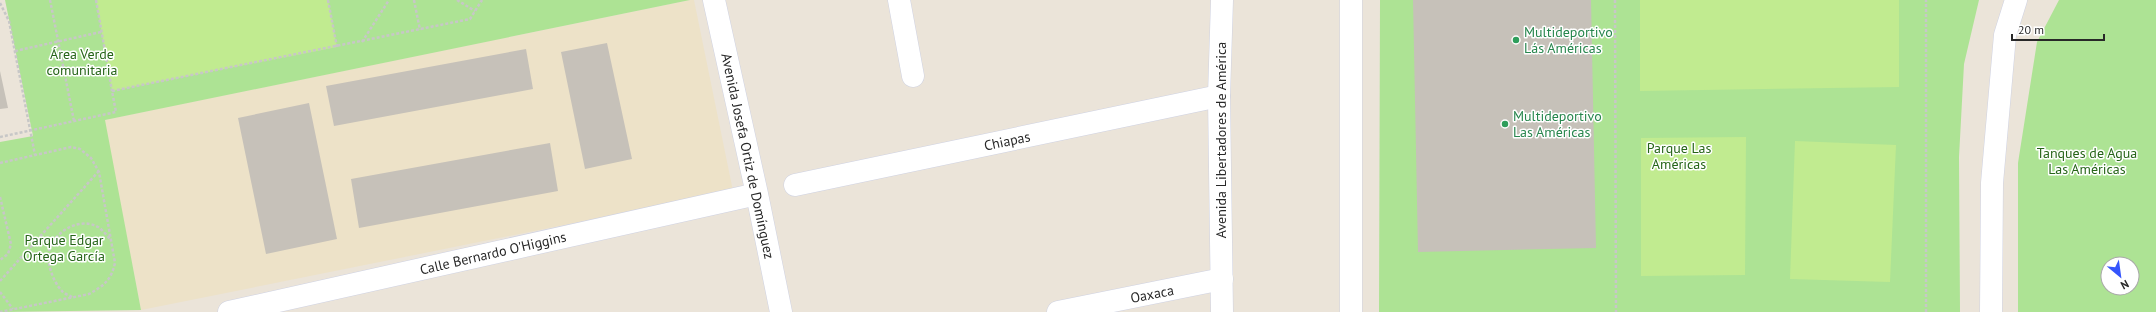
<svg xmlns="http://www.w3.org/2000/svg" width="2156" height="312" viewBox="0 0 2156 312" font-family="'PT Sans',sans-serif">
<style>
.education{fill:#ede2c8}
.green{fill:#ade394;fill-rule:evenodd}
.pitch{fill:#c1eb90}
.building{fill:#c6c1b9}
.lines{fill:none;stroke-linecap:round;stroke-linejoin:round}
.minor-casing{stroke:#cfd2e2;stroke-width:23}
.secondary-casing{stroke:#cfd2e2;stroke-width:23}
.path{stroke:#c7c7c7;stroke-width:2.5;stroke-dasharray:3 2;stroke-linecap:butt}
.minor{stroke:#fff;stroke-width:22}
.secondary{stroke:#fff;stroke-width:22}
.leisure-dot{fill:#2e9e5b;stroke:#fff;stroke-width:1.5}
.labels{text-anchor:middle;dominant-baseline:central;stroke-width:3;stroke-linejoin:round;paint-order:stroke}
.leisure-label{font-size:14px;fill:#27864d;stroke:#fff;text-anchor:start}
.park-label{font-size:14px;fill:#266518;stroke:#fff}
.street-label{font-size:14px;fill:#282828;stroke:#fff}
</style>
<rect width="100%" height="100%" fill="#ebe4d9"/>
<path class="education" d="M690,0H694L733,191L141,310L104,120Z"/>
<path class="green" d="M5,0H690L105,120L141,310L0,312V142L33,136Z
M1380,0H1979L1964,64L1959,157L1960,312H1379Z
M2059,0H2156V312H2018V163L2037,42ZM2108,264H2132V288H2108Z"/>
<path class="pitch" d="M96,0H328L337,47L112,91Z
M1640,0H1899V87L1640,91Z
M1746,137L1745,275L1641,276V138Z
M1795,141L1896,145L1890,282L1790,279Z"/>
<path class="building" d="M1413,0H1591L1596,248L1418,252Z
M607,43L632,159L585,169L561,52Z
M526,49L533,89L334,126L326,86Z
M0,71L8,108L0,109Z
M309,103L337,239L266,254L238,118Z
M550,143L558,191L359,228L351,179Z"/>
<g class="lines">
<g class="minor-casing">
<path id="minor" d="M714,0L757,194L781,312
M899,0L913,76
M795,185L1219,96
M229,312L757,194
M1058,312L1222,279"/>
</g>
<g class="secondary-casing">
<path id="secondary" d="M1222,312L1219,96L1222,0
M1351,312V0
M1991,312L1992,183L2005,35L2016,0"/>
</g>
<path class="path" d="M50,0L74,121
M96,0L112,91
M328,0L337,47
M414,0L420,30
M457,0L475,11
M1615,0L1616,312
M0,3L9,21L35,155
M362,42L389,0
M15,51L101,32
M0,137L116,112L112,91L470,19L482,0
M0,163L71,147L80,149L91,158L99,172L115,263C111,280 105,285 89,294L0,312
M0,197L11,244L8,254L0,260
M0,281L98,172
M0,292L13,309
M72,297C69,295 64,294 62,291C53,282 45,260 50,248C57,230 80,217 98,227C103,230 107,236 111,240
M1926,312V0"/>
<use href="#minor" class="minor"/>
<use href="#secondary" class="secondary"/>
</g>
<g class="leisure-dot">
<circle cx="1516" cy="40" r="4"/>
<circle cx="1505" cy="124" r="4"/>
</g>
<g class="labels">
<g class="leisure-label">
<text x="1524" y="32">Multideportivo<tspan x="1524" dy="16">Lás Américas</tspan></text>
<text x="1513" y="116">Multideportivo<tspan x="1513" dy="16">Las Américas</tspan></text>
</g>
<g class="park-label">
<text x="82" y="54">Área Verde<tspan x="82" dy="16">comunitaria</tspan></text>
<text x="1679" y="148">Parque Las<tspan x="1679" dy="16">Américas</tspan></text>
<text x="2087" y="153">Tanques de Agua<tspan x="2087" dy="16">Las Américas</tspan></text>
<text x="64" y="240">Parque Edgar<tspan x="64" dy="16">Ortega García</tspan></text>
</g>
<g class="street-label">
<text transform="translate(1221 140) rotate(-90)">Avenida Libertadores de América</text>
<text transform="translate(1007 141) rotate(-12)">Chiapas</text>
<text transform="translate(748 156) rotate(78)">Avenida Josefa Ortiz de Domínguez</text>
<text transform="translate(493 253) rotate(-13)">Calle Bernardo O'Higgins</text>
<text transform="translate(1152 294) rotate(-11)">Oaxaca</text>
</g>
</g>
<g transform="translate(2120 276) rotate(151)"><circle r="19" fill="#ffffff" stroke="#a9a9a9"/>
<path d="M0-3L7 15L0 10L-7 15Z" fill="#3555fc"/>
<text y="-6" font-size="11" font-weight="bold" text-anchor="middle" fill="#282828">N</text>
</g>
<path d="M2012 34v6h92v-6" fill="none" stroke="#282828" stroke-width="2"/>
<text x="2018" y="34" font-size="12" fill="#282828" stroke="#ffffff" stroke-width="3" paint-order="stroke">20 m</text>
</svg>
